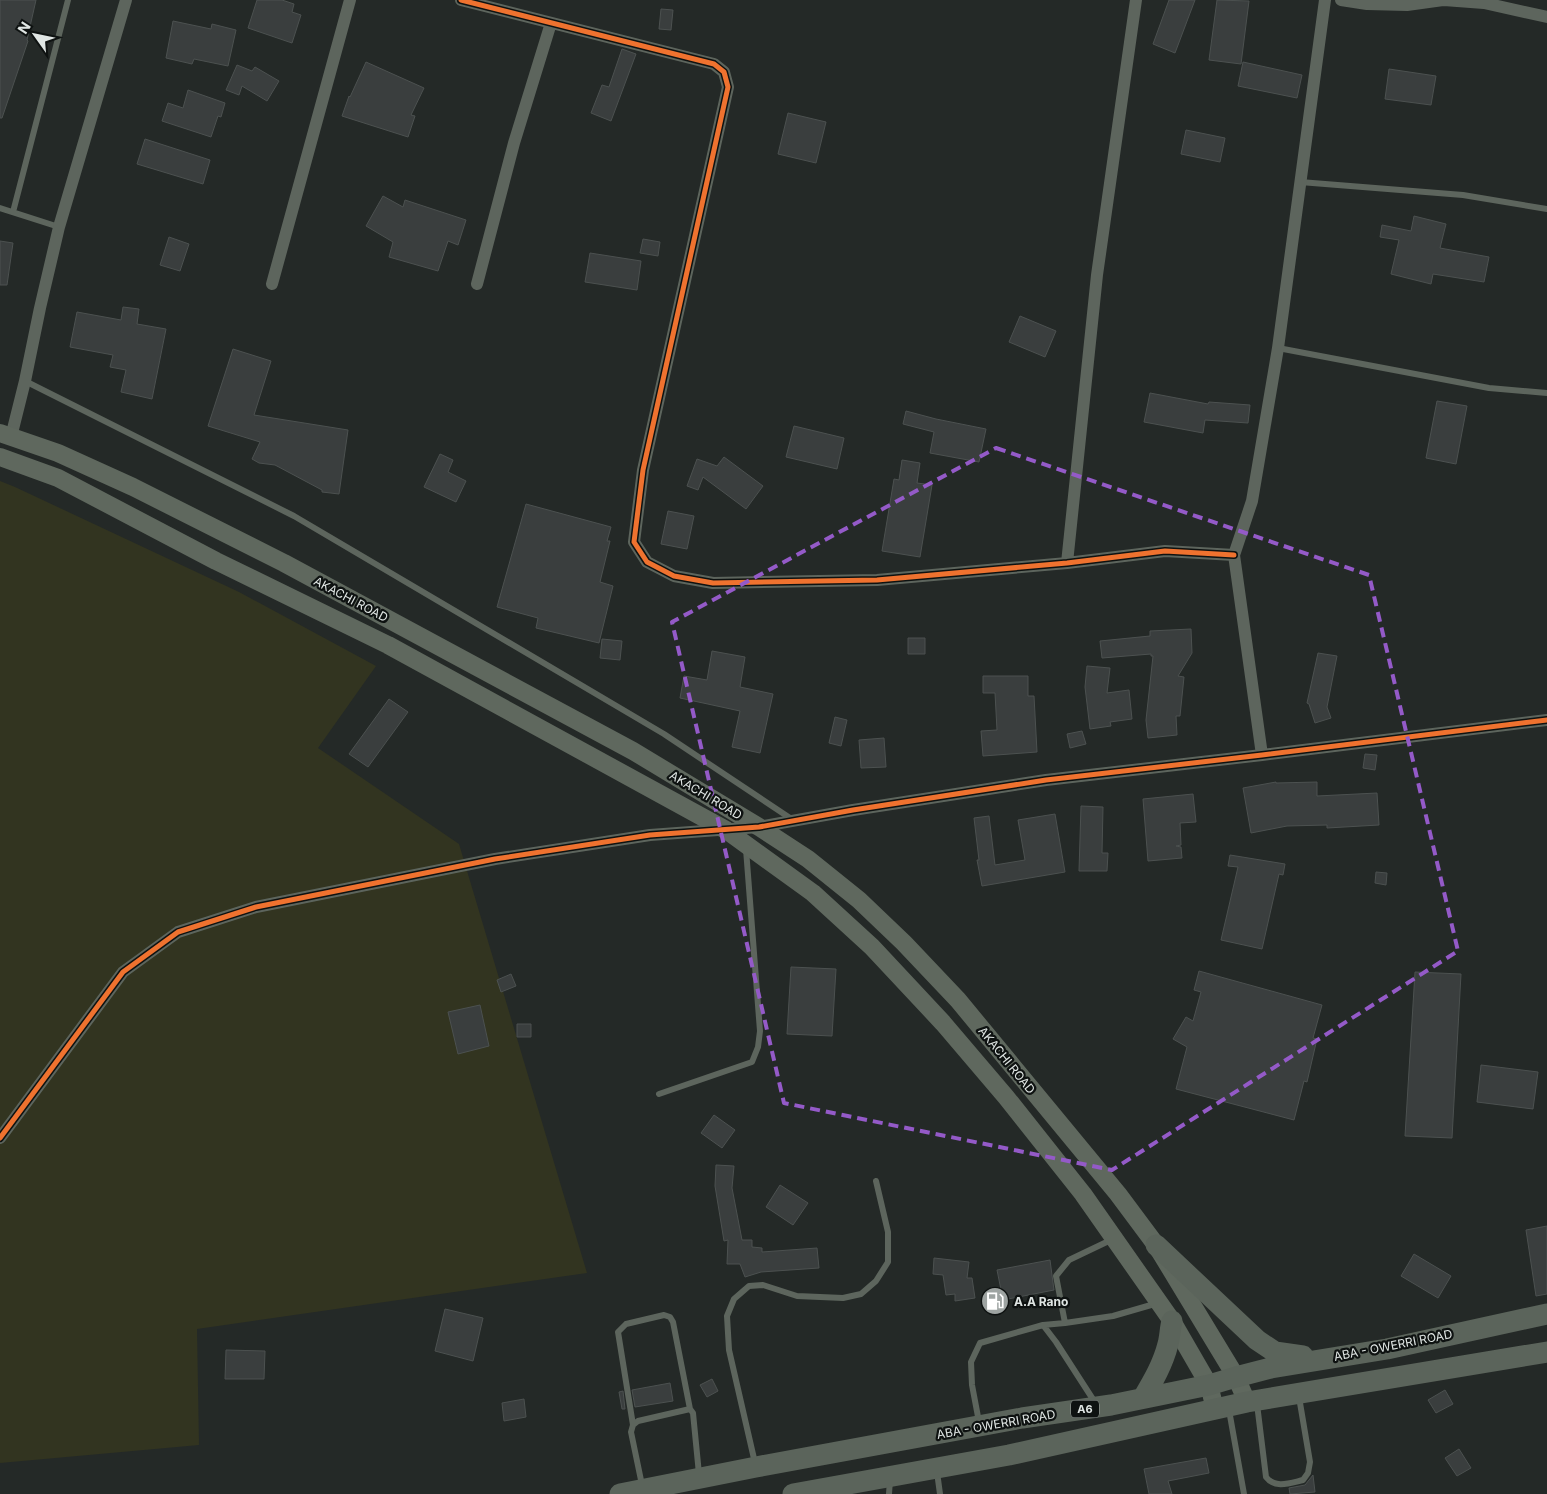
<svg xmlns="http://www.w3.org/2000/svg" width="1547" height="1494" viewBox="0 0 1547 1494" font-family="Inter,sans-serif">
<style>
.green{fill:#323420}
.building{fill:#3a3e3e;stroke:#4c5150}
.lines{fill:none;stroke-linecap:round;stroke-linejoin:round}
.service{stroke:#5d655d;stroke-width:6}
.minor{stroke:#5d655d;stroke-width:12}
.secondary{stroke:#5f685e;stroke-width:18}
.trunk{stroke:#5b645b;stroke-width:21}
.cycleway-casing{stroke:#0e1211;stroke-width:8}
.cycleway{stroke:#ef722f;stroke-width:5}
.marked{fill:none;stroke:#945ac8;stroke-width:4;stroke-dasharray:10 6;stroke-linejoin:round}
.labels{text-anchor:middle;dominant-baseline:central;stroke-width:4.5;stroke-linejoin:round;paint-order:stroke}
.shield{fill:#0e1211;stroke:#a1a6a5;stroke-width:1}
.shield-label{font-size:11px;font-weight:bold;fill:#e0e6e4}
.street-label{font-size:12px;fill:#e0e6e4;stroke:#0e1211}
.poi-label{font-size:12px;font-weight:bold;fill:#e0e6e4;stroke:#0e1211;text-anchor:start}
</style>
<rect width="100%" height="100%" fill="#242927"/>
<path class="green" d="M0,481L15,487L239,592L376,666L318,748L459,844L587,1273L197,1329L199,1445L0,1463Z"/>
<path class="building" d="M0,0H36L27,40L28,41L2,118H0Z
M257,0H282L294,4L292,12L301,15L292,43L248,28Z
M1169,0H1195L1175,53L1153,44Z
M1217,0L1249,1L1241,64L1209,60Z
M661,9L673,10L671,30L659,29Z
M173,21L211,29L212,24L236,30L228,66L194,59L192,64L166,58Z
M622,49L636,54L611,121L591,113L602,85L609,87Z
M366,62L424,88L411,115L415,116L408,137L342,116L349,96L350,97Z
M1243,62L1302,75L1297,98L1238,86Z
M237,65L252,71L255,67L279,81L267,101L242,86L239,95L226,90Z
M1389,69L1436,76L1431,105L1385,99Z
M188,90L225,103L221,117L218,116L211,137L162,121L168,103L183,108Z
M788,113L826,122L816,163L778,154Z
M1186,130L1225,138L1220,162L1181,154Z
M145,139L210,160L203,184L137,164Z
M383,196L403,207L405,200L466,220L458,245L448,241L438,271L389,257L393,242L366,226Z
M1414,216L1446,224L1440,248L1489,257L1484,282L1433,274L1431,284L1391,274L1399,240L1380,237L1382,225L1411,231Z
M169,237L189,244L180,271L160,265Z
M643,239L660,242L658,256L640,253Z
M0,241L13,243L7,285H0Z
M590,253L641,261L637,290L585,282Z
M123,307L139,309L137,324L166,329L152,399L121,392L126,370L110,367L113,355L70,347L77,312L121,320Z
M1020,316L1056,331L1045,357L1009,342Z
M233,349L271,361L254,415L348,430L339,494L322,492V490L275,465L259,463L252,459L260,442L208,426Z
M1150,393L1208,404L1209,402L1250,405L1248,423L1205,420L1203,433L1144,422Z
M1437,401L1467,406L1456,464L1426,458Z
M906,411L936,419L986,429L979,462L930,453L934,432L903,424Z
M794,426L844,438L837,469L786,457Z
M440,454L453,460L448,472L466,481L456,502L424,487Z
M724,457L763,486L746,509L703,477L698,490L687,486L697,459L717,466Z
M902,460L920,463L917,483L932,485L920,557L882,551L894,479L899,480Z
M526,504L611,527L607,541H610L600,582L613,586L599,643L536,628L538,618L497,607Z
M668,511L694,516L687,549L661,544Z
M1191,629L1192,653L1178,676L1184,677L1180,716H1176L1177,735L1148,738L1146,720L1153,656H1151V654L1102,658L1100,641L1150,636V631Z
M908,638H925V654H908Z
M602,639L622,641L620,660L600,658Z
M712,651L745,657L740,687L773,694L760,753L732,747L740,711L680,698L684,676L707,680Z
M1318,653L1337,656L1327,707L1331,718L1315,723L1309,704L1307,703Z
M1087,666L1110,668L1107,693L1129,690L1132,719L1110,722L1111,726L1090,729L1085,687Z
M983,676H1028V696H1034L1037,752L983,756L981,731L997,730L995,693H983Z
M389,699L408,712L368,767L349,754Z
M835,717L847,720L841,746L829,743Z
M1082,731L1086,744L1070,748L1067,734Z
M884,738L886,767L861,768L859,740Z
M1365,754L1377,755L1375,770L1363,768Z
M1276,782V783L1317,782V796L1377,793L1379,825L1327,828V825L1287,826L1251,833L1243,788Z
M1193,794L1196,822L1180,823L1181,845L1176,846L1181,847L1182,858L1148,861L1143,799Z
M1081,806L1103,807L1102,853H1108L1107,871H1079Z
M1055,814L1065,872L982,886L977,860H979L974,818L989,816L995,865L1025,860L1018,820Z
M1230,855L1285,864L1283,875L1279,874L1262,949L1221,940L1238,867L1228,866Z
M1376,872L1387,873L1386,885L1375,883Z
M791,967L836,969L832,1036L787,1034Z
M1199,971L1322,1005L1313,1038L1317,1039L1307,1082L1304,1081L1294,1120L1176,1089L1187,1047L1173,1039L1186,1017L1193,1021L1201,992L1194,990Z
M1415,972L1461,974L1452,1138L1405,1136Z
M511,974L516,986L501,992L497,980Z
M480,1005L489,1046L458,1054L448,1012Z
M517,1024H531V1037H517Z
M1481,1065L1538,1072L1533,1109L1477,1102Z
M714,1115L735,1130L722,1148L701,1133Z
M716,1165L734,1166L732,1188L742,1240H752V1247L762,1248V1252L817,1248L819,1268L761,1272L745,1277L740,1264H727L728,1240L724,1241L715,1186Z
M780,1185L808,1203L793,1225L766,1207Z
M1547,1226V1294L1536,1296L1526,1230Z
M1414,1254L1451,1276L1438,1298L1401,1276Z
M934,1258L969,1262L967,1278H972L975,1298L955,1301V1294L946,1295L943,1275L933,1274Z
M1050,1260L1054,1290L1003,1300L997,1270Z
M445,1309L483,1318L473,1361L435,1351Z
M226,1350L265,1351L264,1379H225Z
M712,1379L718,1391L707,1397L700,1385Z
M670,1383L673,1401L635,1407L632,1390Z
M1445,1390L1453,1404L1436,1413L1428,1400Z
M623,1391L625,1409H622L619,1392Z
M524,1399L526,1417L504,1421L502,1403Z
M1459,1449L1471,1468L1457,1476L1445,1458Z
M1206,1458L1209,1473L1168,1481L1172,1494H1149L1144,1469Z
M1313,1475L1315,1492L1290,1494L1289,1488L1305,1485Z"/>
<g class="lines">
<path class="service" d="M1300,182L1463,195L1547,209
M0,208L59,227
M13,212L68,0
M1278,348L1489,388L1547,393
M25,381L294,516L664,734L793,820
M659,1094L752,1062L758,1047L760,1031L746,849
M1113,1239L1069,1260L1056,1276L1065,1323L1113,1316L1158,1303
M1043,1325L1065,1323
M1257,1404L1266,1477C1275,1489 1290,1483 1303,1480L1308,1473L1310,1462L1299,1397
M1229,1410L1244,1494
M979,1422L972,1385L971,1362L980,1343L1043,1325L1056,1342L1096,1404
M633,1425L618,1332L626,1324L664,1315L670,1317L673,1322L690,1409
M755,1463L729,1350L727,1316L734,1299L749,1286L763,1285L797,1296L843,1298L861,1294L876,1281L888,1262V1232L876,1181
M937,1472L940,1494
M642,1485L631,1432L633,1425L638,1421L690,1409L693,1413L699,1474
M889,1494L890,1480"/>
<path class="minor" d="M461,0L714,64L724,72L728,87L643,470L634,542L647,562L674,576L713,583L877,580L1067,563L1165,551L1234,555
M1341,0L1367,4L1407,5L1443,0
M1444,0L1484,3L1547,17
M272,284L350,0
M477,284L514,143L551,23
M11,437L25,381L40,308L59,227L126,0
M1067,563L1097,275L1136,0
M1262,755L1234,555L1252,501L1278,348L1325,0
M0,1138L123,972L178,932L256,907L495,859L650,835L759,827L853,810L1046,780L1262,755L1547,720"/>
<path class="secondary" d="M0,433L58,453L133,487L284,563L633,751L759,827L808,859L859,900L904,943L958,1000L1118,1194L1156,1245L1236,1377L1247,1402
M0,457L58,478L216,561L388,645L726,830L813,893L872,947L943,1023L1006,1097L1083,1194L1172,1321L1209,1385L1215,1409"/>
<path class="trunk" d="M1156,1245L1257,1340L1275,1352L1303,1356
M1143,1398C1153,1381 1163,1364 1168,1344C1170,1337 1170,1328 1172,1321
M620,1494L756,1467L1022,1418L1111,1405L1209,1385L1236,1377L1271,1368L1387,1349L1547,1314
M793,1494L1009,1455L1247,1402L1547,1352"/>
<g class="cycleway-casing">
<path id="cycleway" d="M461,0L714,64L724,72L728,87L643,470L634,542L647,562L674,576L713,583L877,580L1067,563L1165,551L1234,555
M0,1138L123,972L178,932L256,907L495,859L650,835L759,827L853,810L1046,780L1262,755L1547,720"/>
</g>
<use href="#cycleway" class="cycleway"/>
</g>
<path class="marked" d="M996,448L1369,575L1458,951L1112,1170L784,1103L672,622Z"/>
<defs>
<g id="fuel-disc" transform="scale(1.4375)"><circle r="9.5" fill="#9ea4a2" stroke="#0e1211"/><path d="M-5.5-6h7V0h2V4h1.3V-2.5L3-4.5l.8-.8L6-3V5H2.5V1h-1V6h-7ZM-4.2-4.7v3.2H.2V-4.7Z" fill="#fff"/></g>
</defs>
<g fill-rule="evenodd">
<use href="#fuel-disc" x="995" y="1301"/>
</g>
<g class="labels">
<rect class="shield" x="1071" y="1400.5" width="28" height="17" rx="4"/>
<g class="shield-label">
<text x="1085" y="1409">A6</text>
</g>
<g class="street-label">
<text transform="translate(351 599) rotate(28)">AKACHI ROAD</text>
<text transform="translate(706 795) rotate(31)">AKACHI ROAD</text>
<text transform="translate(1007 1060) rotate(51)">AKACHI ROAD</text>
<text transform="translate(1393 1345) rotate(-11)">ABA - OWERRI ROAD</text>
<text transform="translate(996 1424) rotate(-10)">ABA - OWERRI ROAD</text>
</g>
<g class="poi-label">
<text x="1014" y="1301">A.A Rano</text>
</g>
</g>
<g transform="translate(35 35) rotate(303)" stroke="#0e1211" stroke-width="4" paint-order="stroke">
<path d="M0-4L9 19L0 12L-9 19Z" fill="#e0e6e4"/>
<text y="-8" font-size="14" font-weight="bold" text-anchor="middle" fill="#e0e6e4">N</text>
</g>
</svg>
